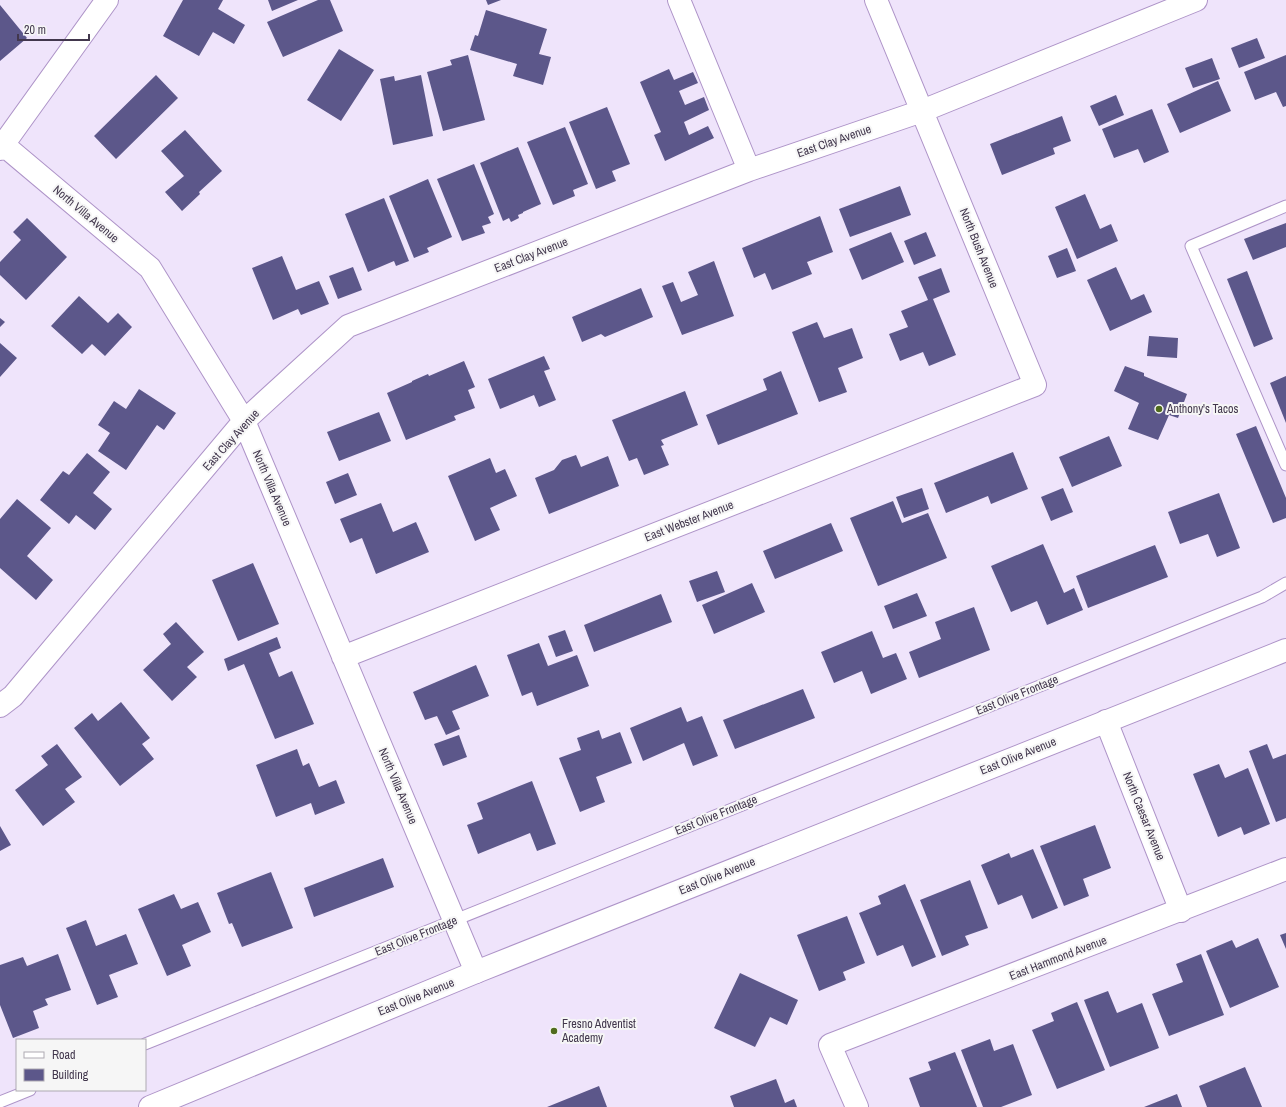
<svg xmlns="http://www.w3.org/2000/svg" width="1286" height="1107" viewBox="0 0 1286 1107" font-family="'Archivo Narrow',sans-serif">
<style>
.building{fill:#5c578a}
.lines{fill:none;stroke-linecap:round;stroke-linejoin:round}
.lane-casing{stroke:#ae94c8;stroke-width:13}
.street-casing{stroke:#ae94c8;stroke-width:24}
.secondary-casing{stroke:#ae94c8;stroke-width:24}
.lane{stroke:#fff;stroke-width:11}
.street{stroke:#fff;stroke-width:22}
.secondary{stroke:#fff;stroke-width:22}
.poi-dot{fill:#506b1e;stroke:#f6f6f6;stroke-width:1.5}
.labels{text-anchor:middle;dominant-baseline:central;stroke-width:4;stroke-linejoin:round;paint-order:stroke}
.street-label{font-size:12px;fill:#42374d;stroke:#f6f6f6}
.poi-label{font-size:12px;fill:#42374d;stroke:#f6f6f6;text-anchor:start}
</style>
<rect width="100%" height="100%" fill="#efe4fb"/>
<path class="building" d="M183,0H223L218,9L245,25L234,44L213,32L199,56L163,36Z
M268,0H298L272,11Z
M318,0H330L343,31L283,57L267,22Z
M486,0H501L488,5Z
M0,5L27,38L0,61Z
M486,10L547,29L539,54L551,57L543,85L513,76L517,64L470,50L475,35L478,36Z
M1257,38L1265,58L1239,68L1231,48Z
M339,49L374,70L341,121L307,100Z
M468,55L485,120L443,131L427,72L452,65L450,60Z
M1286,55V106L1283,107L1276,92L1255,100L1244,72Z
M1212,58L1220,79L1193,88L1185,68Z
M669,69L674,80L693,72L698,83L679,91L685,105L704,97L709,110L684,122L689,135L708,126L714,138L665,161L654,135L661,132L640,82Z
M156,75L178,98L116,159L94,136Z
M421,75L433,136L393,145L380,79L394,76L395,81Z
M1218,81L1231,111L1180,133L1167,104Z
M1116,95L1124,115L1099,126L1090,106Z
M607,107L630,164L612,171L616,181L596,189L569,122Z
M1152,109L1169,152L1144,163L1138,149L1114,158L1102,129Z
M1062,116L1071,141L1053,148L1055,154L1002,175L990,144Z
M565,127L588,184L573,190L575,196L553,205L527,142Z
M185,130L222,171L199,192L200,194L182,211L165,192L184,176L161,151Z
M518,147L541,204L523,212V213L518,215L519,218L511,222L509,218L503,221L480,163Z
M474,164L494,214L488,217L491,223L482,226L485,233L462,241L437,179Z
M428,179L452,237L427,248L429,252L414,258L389,196Z
M900,186L911,215L850,237L839,209Z
M1085,194L1100,229L1111,224L1118,241L1077,259L1055,207Z
M384,198L409,261L396,266L394,261L368,272L345,214Z
M820,216L833,252L807,262L812,274L772,290L765,273L754,278L742,248Z
M27,218L67,257L26,300L0,275V262L21,240L13,232Z
M1286,223V247L1253,260L1244,239Z
M891,232L904,262L862,280L849,249Z
M926,232L936,256L914,265L904,241Z
M1067,248L1076,271L1057,278L1048,256Z
M282,256L296,290L319,281L329,304L301,315L298,309L273,320L252,268Z
M714,261L734,316L682,335L662,286L673,282L681,302L698,295L688,272Z
M353,267L362,290L338,299L329,276Z
M1116,267L1131,300L1144,294L1152,312L1110,331L1087,280Z
M941,268L950,292L933,299L956,355L929,366L923,352L900,361L889,334L908,327L901,311L928,300L918,277Z
M1247,271L1273,339L1254,347L1227,279Z
M641,288L653,317L605,337L601,334L582,342L572,317Z
M79,296L108,323L118,313L132,327L105,356L92,344L82,354L51,326Z
M0,318L5,322L0,327Z
M817,322L824,338L852,328L863,358L838,368L847,392L819,402L792,332Z
M1149,336L1178,338L1177,358L1147,356Z
M0,343L17,358L0,377Z
M544,356L550,369L544,371L556,400L539,407L534,395L500,409L488,379Z
M464,361L475,387L468,390L475,408L454,416L456,420L406,440L387,393L412,382V381L428,374L429,376Z
M1125,366L1144,373V376L1187,394L1178,418L1169,415L1158,440L1128,429L1139,403L1114,391Z
M781,371L798,414L718,445L706,415L767,390L763,379Z
M1286,376V423L1270,383Z
M139,389L176,413L164,430L157,425L126,470L98,451L110,433L98,425L114,401L126,409Z
M685,391L698,425L661,440L664,445L661,446L669,465L644,475L637,458L629,461L612,420Z
M379,412L391,441L339,461L327,432Z
M1256,426L1286,498V518L1273,523L1236,434Z
M1109,436L1122,466L1072,487L1059,457Z
M1013,452L1028,489L991,504L988,496L946,513L934,483Z
M87,453L110,472L93,493L112,509L95,530L76,515L69,524L40,500L63,471L69,475Z
M576,455L581,467L608,456L619,486L549,514L535,478L554,470L562,460Z
M490,458L496,473L505,469L517,496L490,508L500,530L475,541L448,476Z
M348,473L357,495L335,504L326,482Z
M922,488L929,509L904,518L896,497Z
M1063,488L1073,512L1051,521L1041,497Z
M1219,493L1240,548L1217,557L1208,534L1180,544L1168,512Z
M17,499L51,528L27,556L53,580L36,600L0,568V519Z
M893,501L902,523L928,513L947,558L878,586L850,518Z
M381,503L393,532L416,522L429,552L376,574L362,538L350,543L340,519Z
M831,523L843,551L775,579L763,551Z
M1043,544L1064,593L1074,588L1083,610L1047,625L1037,601L1011,612L991,566Z
M1155,545L1168,577L1088,608L1076,576Z
M253,563L279,624L238,641L212,580Z
M717,571L725,592L697,602L689,581Z
M752,583L765,612L714,634L702,605Z
M917,593L927,616L893,629L884,606Z
M661,594L672,622L594,652L584,625Z
M974,607L990,650L919,678L909,652L941,639L935,622Z
M176,622L204,652L187,667L197,677L172,701L143,670L171,644L163,634Z
M565,630L573,651L556,657L548,636Z
M872,631L883,658L896,653L907,679L871,694L862,671L834,683L821,652Z
M277,637L281,648L269,653L279,677L292,671L314,724L275,739L244,664L228,671L224,659Z
M539,643L548,666L577,655L589,686L537,706L532,692L522,696L507,655Z
M476,665L489,696L452,711L460,729L446,735L437,716L425,720L413,692Z
M803,689L815,718L735,749L723,720Z
M121,702L150,738L142,744L154,759L120,786L74,728L92,713L98,721Z
M681,707L687,722L702,716L718,756L693,766L684,743L643,761L630,728Z
M599,730L602,739L620,732L632,763L596,777L605,802L580,812L559,758L581,750L577,738Z
M459,735L467,757L443,766L434,744Z
M57,744L82,777L65,789L75,802L43,826L15,790L48,765L41,756Z
M1267,744L1273,759L1286,754V818L1276,822L1249,751Z
M297,749L303,766L309,763L319,787L336,780L345,803L315,815L311,803L276,817L256,765Z
M1219,764L1225,778L1248,768L1270,824L1244,835L1241,827L1218,837L1193,774Z
M532,781L556,844L537,851L530,833L478,854L467,825L483,819L477,803Z
M1095,825L1111,868L1083,879L1089,896L1064,906L1040,846Z
M0,826L11,845L0,851Z
M1033,849L1058,908L1032,919L1022,895L998,905L981,865L1009,853L1011,858Z
M383,858L394,887L314,917L304,888Z
M271,872L293,928L242,947L232,923L229,924L217,893Z
M970,880L988,928L965,936L969,945L942,956L920,900Z
M905,884L936,957L912,967L903,945L877,956L859,913L881,904L878,896Z
M174,894L181,909L198,902L211,932L182,945L191,966L167,976L138,909Z
M847,916L865,963L843,972L846,980L819,991L797,935Z
M86,920L96,946L126,934L138,964L109,975L118,997L97,1005L66,928Z
M1286,933V949L1280,935Z
M1258,938L1279,987L1230,1008L1206,951L1232,940L1236,948Z
M58,954L71,990L45,999L48,1005L33,1011L39,1028L13,1038L0,1005V965L23,957L27,966Z
M1201,954L1224,1015L1169,1036L1152,994L1183,982L1176,964Z
M740,973L798,1000L787,1025L770,1017L755,1047L714,1028Z
M1108,991L1117,1013L1142,1003L1159,1048L1110,1067L1084,1000Z
M1077,1002L1105,1070L1057,1089L1032,1030L1054,1021L1051,1013Z
M990,1039L994,1051L1013,1044L1032,1095L1001,1107H983L961,1050Z
M955,1052L977,1107H920L909,1078L931,1070L928,1062Z
M1245,1067L1262,1107H1207L1199,1086Z
M776,1079L785,1103L794,1099L797,1107H734L730,1096Z
M599,1086L607,1107H547Z
M1177,1094L1182,1107H1144Z"/>
<g class="lines">
<g class="lane-casing">
<path id="lane" d="M1286,206L1191,246L1286,465
M145,1044L1262,597L1286,583
M0,1102L30,1090"/>
</g>
<g class="street-casing">
<path id="street" d="M679,0L749,170
M0,142L150,268L244,421L476,972
M0,149L107,0
M343,657L1035,385L876,0
M0,706L13,696L244,421L348,326L749,170L922,111L1196,0
M1106,721L1181,911
M857,1107L830,1045L1286,869"/>
</g>
<g class="secondary-casing">
<path id="secondary" d="M150,1107L476,972L1286,650"/>
</g>
<use href="#lane" class="lane"/>
<use href="#street" class="street"/>
<use href="#secondary" class="secondary"/>
</g>
<g class="poi-dot">
<circle cx="1159" cy="409" r="4"/>
<circle cx="554" cy="1031" r="4"/>
</g>
<g class="labels">
<g class="street-label">
<text transform="translate(834 141) rotate(-19)">East Clay Avenue</text>
<text transform="translate(86 214) rotate(40)">North Villa Avenue</text>
<text transform="translate(979 248) rotate(68)">North Bush Avenue</text>
<text transform="translate(531 255) rotate(-21)">East Clay Avenue</text>
<text transform="translate(231 440) rotate(-48)">East Clay Avenue</text>
<text transform="translate(272 488) rotate(67)">North Villa Avenue</text>
<text transform="translate(689 521) rotate(-21)">East Webster Avenue</text>
<text transform="translate(1017 695) rotate(-22)">East Olive Frontage</text>
<text transform="translate(1018 756) rotate(-22)">East Olive Avenue</text>
<text transform="translate(398 786) rotate(67)">North Villa Avenue</text>
<text transform="translate(716 815) rotate(-22)">East Olive Frontage</text>
<text transform="translate(1144 816) rotate(68)">North Caesar Avenue</text>
<text transform="translate(717 876) rotate(-22)">East Olive Avenue</text>
<text transform="translate(416 936) rotate(-22)">East Olive Frontage</text>
<text transform="translate(1058 958) rotate(-21)">East Hammond Avenue</text>
<text transform="translate(416 997) rotate(-22)">East Olive Avenue</text>
</g>
<g class="poi-label">
<text x="1167" y="409">Anthony's Tacos</text>
<text x="562" y="1024">Fresno Adventist<tspan x="562" dy="14">Academy</tspan></text>
</g>
</g>
<rect x="16" y="1039" width="130" height="52" fill="#f6f6f6" stroke="#aeaab2"/>
<rect x="24" y="1052" width="20" height="6" fill="#ffffff" stroke="#aeaab2"/>
<text x="52" y="1059" font-size="12" fill="#42374d">Road</text>
<rect x="24" y="1069" width="20" height="12" fill="#5c578a" stroke="#aeaab2"/>
<text x="52" y="1079" font-size="12" fill="#42374d">Building</text>
<path d="M18 34v6h71v-6" fill="none" stroke="#42374d" stroke-width="2"/>
<text x="24" y="34" font-size="12" fill="#42374d" stroke="#f6f6f6" stroke-width="3" paint-order="stroke">20 m</text>
</svg>
